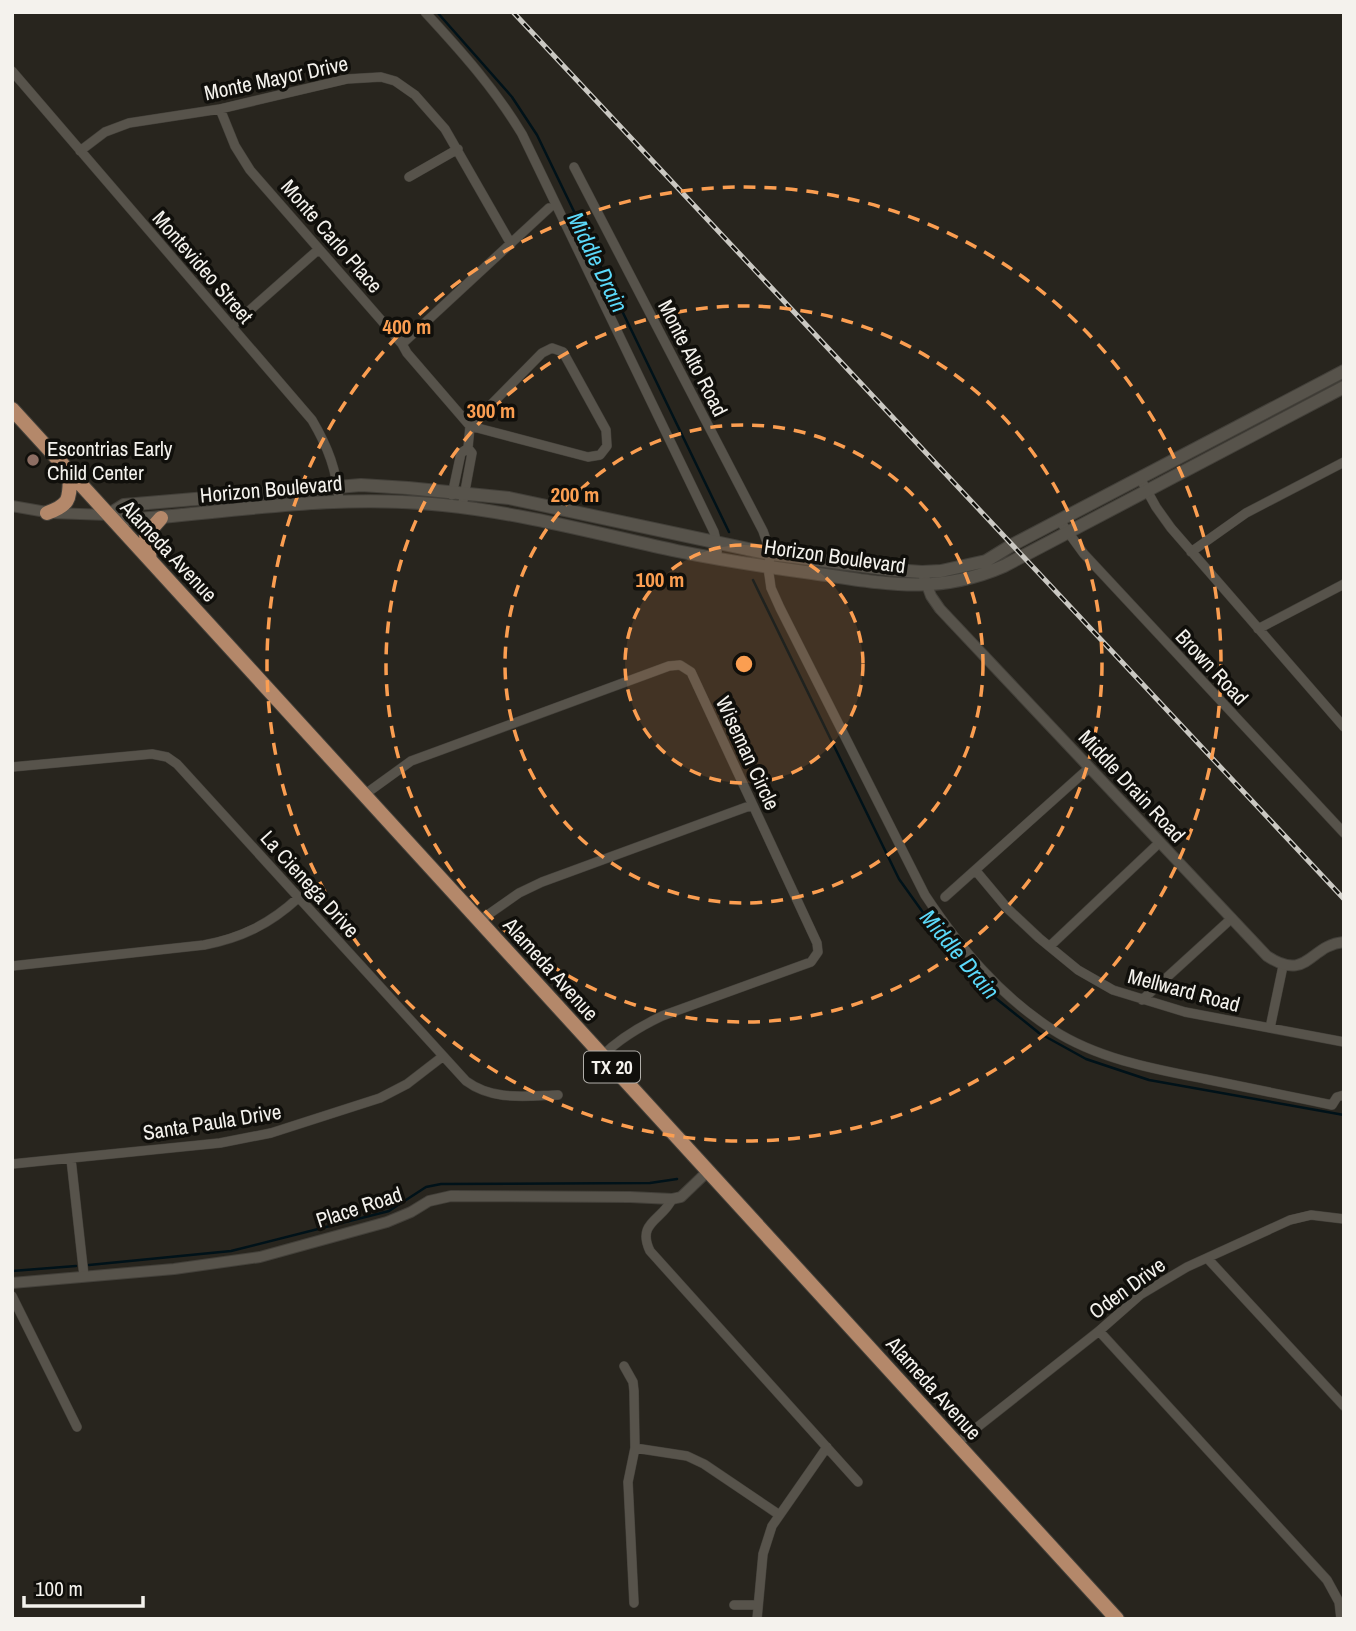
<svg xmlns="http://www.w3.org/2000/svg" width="1356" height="1631" viewBox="0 0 1356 1631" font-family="'Archivo Narrow',sans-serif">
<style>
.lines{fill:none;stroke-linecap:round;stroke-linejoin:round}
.stream{stroke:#001219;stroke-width:2.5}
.minor-casing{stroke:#43403a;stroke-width:10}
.tertiary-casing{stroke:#43403a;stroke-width:12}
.secondary-casing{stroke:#43403a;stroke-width:14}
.primary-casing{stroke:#43403a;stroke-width:16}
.minor{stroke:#57534b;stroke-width:9}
.tertiary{stroke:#57534b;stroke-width:10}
.secondary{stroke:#57534b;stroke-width:12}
.primary{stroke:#b4886a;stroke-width:14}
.rail-casing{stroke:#cac8c2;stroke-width:5}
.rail{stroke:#100f0b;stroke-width:2.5;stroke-dasharray:8;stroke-linecap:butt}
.ring{fill:none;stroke:#fb9e51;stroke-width:3.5;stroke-dasharray:12 9}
.education-dot{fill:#8d6e63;stroke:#100f0b;stroke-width:2.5}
.labels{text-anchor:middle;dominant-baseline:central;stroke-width:7;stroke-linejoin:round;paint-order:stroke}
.shield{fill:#100f0b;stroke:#b0aea9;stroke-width:2}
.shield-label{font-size:19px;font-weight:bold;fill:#f4f2ed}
.street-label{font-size:21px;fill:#f4f2ed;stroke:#100f0b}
.poi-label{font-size:21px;fill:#f4f2ed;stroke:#100f0b;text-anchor:start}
.water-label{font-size:23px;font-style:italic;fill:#5bd9fa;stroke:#100f0b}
.centre{fill:#fb9e51;stroke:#100f0b;stroke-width:3.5}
.ring-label{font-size:21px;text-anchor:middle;font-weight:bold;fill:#fb9e51;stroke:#100f0b;stroke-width:7;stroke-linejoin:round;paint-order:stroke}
</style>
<rect width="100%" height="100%" fill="#28251e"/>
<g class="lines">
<path class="stream" d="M437,12L512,97L537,135L729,532
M753,580L899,879L947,946L993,996L1039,1033L1086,1059L1149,1080L1344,1115
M89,1265L231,1251L389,1211L426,1187L441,1184L650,1183L677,1179
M12,1271L76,1266"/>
<g class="minor-casing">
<path id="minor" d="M425,12C461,51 495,89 522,134L714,532L717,544V558
M12,71L312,420C328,447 337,471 339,501
M220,109L235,146L250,170L402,344L407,353L470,426L468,448
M80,151L105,132L129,123L220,109L347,79L381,77L395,81L415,95L445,129L511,244
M574,167L763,531L771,554L768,567L771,588L780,608L925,895C961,949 998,994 1053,1030C1098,1059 1154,1069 1205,1079C1248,1088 1290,1096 1332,1105L1337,1097L1344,1095
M409,177L458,149
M232,326L319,249
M402,344L549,208
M552,348L563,352L606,430L607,446L600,455L588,457L470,426L542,353Z
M1140,478L1156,507L1171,528L1344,727
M452,495L461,453L468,448L472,453L462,507
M1060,521L1084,554L1344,833
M1191,552L1246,513L1344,462
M1258,629L1344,584
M12,767L152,754L167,757L177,764L466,1081C493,1101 525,1096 558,1095
M364,795L411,761L441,750L669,666L680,665L691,672L817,943L818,952L811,962L662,1016C639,1027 619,1039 602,1056
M976,871L1007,908L1039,938L1078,970L1113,990L1185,1012L1344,1042
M945,897L1089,768
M479,921L519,893L542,882L752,805
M1050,946L1159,843
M12,966L204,945C241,938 270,924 298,898
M1142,1000L1232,918
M1270,1028L1283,966
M71,1159L84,1276
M12,1164L220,1143L271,1133L380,1098L407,1084L442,1057
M672,1199C663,1220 636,1222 650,1251L858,1482
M1208,1259L1344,1406
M12,1296L77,1427
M1099,1331L1327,1580L1339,1602L1341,1619
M624,1366L633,1382L634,1391L635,1448L628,1482L634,1603
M956,1444L1099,1331L1140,1295L1187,1267L1290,1220L1311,1215L1344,1219
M635,1448L687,1456L704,1464L778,1514
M734,1605H758
M757,1619L763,1554L772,1526L827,1447"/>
</g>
<g class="tertiary-casing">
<path id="tertiary" d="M12,506L52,513L108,515
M924,577L931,596L940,609L1267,956C1308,983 1309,945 1344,942
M12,1283L174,1269L260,1257L387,1222L411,1212L429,1201L451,1196L630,1197L672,1199L681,1197L707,1172"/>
</g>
<g class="secondary-casing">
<path id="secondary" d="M108,515L124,505L361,485L408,488L509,498L771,554L894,570L922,572L941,571L986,561L1012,545L1344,371
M108,515L127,520C232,512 338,493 443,505C522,513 599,534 677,551C721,560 767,567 812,573C883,583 935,596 1004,566L1344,387"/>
</g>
<g class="primary-casing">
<path id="primary" d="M12,409L1117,1619
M47,513C72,504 69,498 70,473
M150,560L146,535L161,518"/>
</g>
<use href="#minor" class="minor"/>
<use href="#tertiary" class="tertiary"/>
<use href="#secondary" class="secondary"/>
<use href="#primary" class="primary"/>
<g class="rail-casing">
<path id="rail" d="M513,12L1344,899"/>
</g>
<use href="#rail" class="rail"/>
</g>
<circle cx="744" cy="664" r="119" fill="#fb9e51" fill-opacity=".12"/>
<g class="ring">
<circle cx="744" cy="664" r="119"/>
<circle cx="744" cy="664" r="239"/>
<circle cx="744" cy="664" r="358"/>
<circle cx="744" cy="664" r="477"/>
</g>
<circle class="education-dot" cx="33" cy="460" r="7"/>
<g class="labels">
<rect class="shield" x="584" y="1051.5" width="56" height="31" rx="5"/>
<g class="shield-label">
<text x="612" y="1067">TX 20</text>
</g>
<g class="street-label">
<text transform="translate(276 78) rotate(-12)">Monte Mayor Drive</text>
<text transform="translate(332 236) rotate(49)">Monte Carlo Place</text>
<text transform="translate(203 267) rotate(49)">Montevideo Street</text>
<text transform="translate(693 358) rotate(63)">Monte Alto Road</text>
<text transform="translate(271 489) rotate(-5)">Horizon Boulevard</text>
<text transform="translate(169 551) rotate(47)">Alameda Avenue</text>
<text transform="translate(835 556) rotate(8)">Horizon Boulevard</text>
<text transform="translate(1212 667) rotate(47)">Brown Road</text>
<text transform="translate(748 753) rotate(65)">Wiseman Circle</text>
<text transform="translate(1132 786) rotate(47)">Middle Drain Road</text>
<text transform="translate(310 884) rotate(48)">La Cienega Drive</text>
<text transform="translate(551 969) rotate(48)">Alameda Avenue</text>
<text transform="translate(1184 990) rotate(15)">Mellward Road</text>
<text transform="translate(212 1122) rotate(-9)">Santa Paula Drive</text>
<text transform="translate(359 1207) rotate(-18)">Place Road</text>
<text transform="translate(1127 1288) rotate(-36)">Oden Drive</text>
<text transform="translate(934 1388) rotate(48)">Alameda Avenue</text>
</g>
<g class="poi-label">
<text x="47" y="448">Escontrias Early<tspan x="47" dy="24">Child Center</tspan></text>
</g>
<g class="water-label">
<text transform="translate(598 262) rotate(64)">Middle Drain</text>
<text transform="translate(960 954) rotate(50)">Middle Drain</text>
</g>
</g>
<circle cx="744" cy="664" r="10" class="centre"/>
<g class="ring-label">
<text x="407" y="334">400 m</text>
<text x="491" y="418">300 m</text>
<text x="575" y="502">200 m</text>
<text x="660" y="587">100 m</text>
</g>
<rect width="1356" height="1631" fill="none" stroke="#f4f2ed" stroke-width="28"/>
<path d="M24 1596v10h119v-10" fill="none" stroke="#f4f2ed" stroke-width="3.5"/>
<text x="35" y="1596" font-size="21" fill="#f4f2ed" stroke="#100f0b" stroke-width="5" paint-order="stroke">100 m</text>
</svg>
